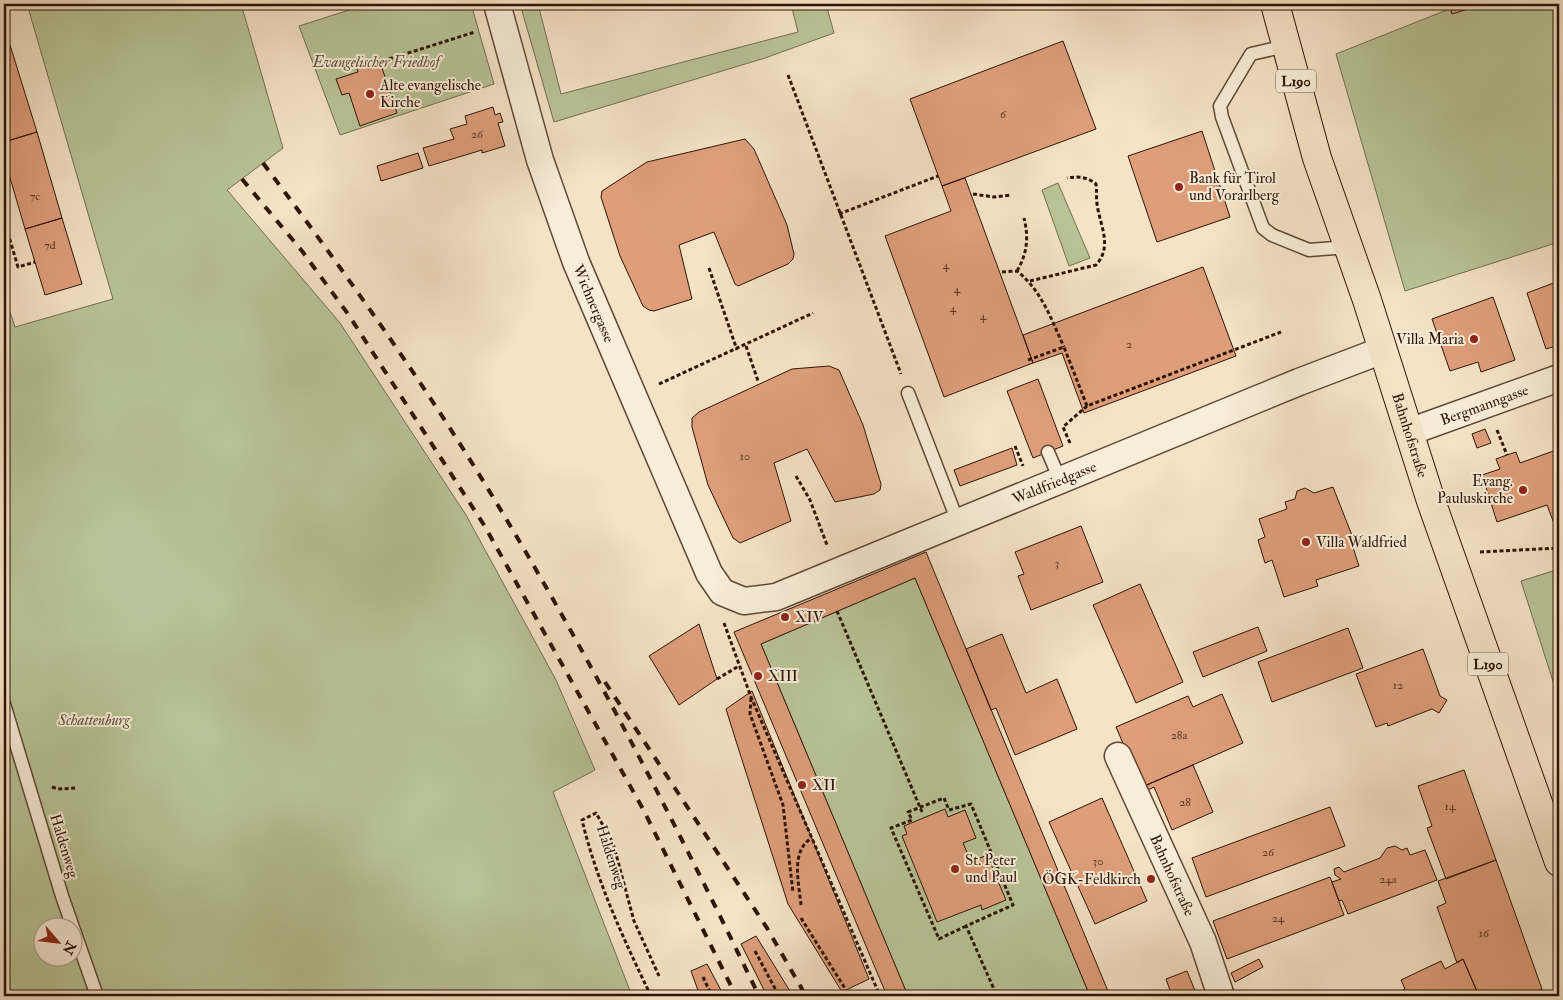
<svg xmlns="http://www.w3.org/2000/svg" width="1563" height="1000" viewBox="0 0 1563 1000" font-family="'IM FELL Double Pica',serif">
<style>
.green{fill:#b8c497;stroke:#736c50;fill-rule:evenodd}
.building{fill:#de9e7a;stroke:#2e1408}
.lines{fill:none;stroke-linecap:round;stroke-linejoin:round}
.service-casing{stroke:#604837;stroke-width:15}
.minor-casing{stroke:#604837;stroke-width:29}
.primary-casing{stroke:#2e1408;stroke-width:30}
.path{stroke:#2e1408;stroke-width:3;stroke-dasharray:4 2.5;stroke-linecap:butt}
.service{stroke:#f8edd9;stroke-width:12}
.minor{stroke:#f8edd9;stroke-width:26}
.primary{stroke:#f4e3c5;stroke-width:28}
.rail{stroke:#2e1408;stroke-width:4;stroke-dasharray:9 9;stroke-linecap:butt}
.poi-dot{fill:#8f2418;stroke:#f8edd9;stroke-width:2}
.labels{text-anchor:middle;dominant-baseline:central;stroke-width:4;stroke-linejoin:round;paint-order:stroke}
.number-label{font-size:12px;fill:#5a3624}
.shield{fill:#f8edd9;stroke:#6b5547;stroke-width:1}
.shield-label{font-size:14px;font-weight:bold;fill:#2e1408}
.park-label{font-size:15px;font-style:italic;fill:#5e523a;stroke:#f8edd9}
.poi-label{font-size:15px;fill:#2e1408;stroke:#f8edd9;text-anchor:start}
.street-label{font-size:15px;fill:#2e1408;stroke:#f8edd9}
</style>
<rect width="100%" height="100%" fill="#f4e3c5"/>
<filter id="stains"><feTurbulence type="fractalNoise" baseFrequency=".004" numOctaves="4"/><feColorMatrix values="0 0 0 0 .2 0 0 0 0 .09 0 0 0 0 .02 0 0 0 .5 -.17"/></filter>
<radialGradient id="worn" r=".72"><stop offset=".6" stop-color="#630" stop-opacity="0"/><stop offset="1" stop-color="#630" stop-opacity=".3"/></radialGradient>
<path class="green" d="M27,4H241L283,148L227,190L340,323L466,515L556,680L595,770L553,792L632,996H4V294L15,327L113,299ZM42,928H72V958H42Z
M368,4H471L494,84L340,135L299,26Z
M520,4H538L561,94L798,32L791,4H826L834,33L765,58L554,122Z
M1462,4H1559V242L1405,291L1336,54Z
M1058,183L1090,258L1069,266L1042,190Z
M1559,569V700L1521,581Z
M915,578L1090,996H908L761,644Z"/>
<path class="building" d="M1449,4H1484L1452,14Z
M4,23L10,45L4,47Z
M1063,41L1096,129L942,186L910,99Z
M10,45L37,132L4,142V47Z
M366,63L368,69L381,65L397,113L360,126L349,93L342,95L336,79L358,72L356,66Z
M493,107L495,115L500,113L503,122L498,123L505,146L482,153V150L429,166L423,148L454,139L450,129L467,124L465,116Z
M1202,131L1230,217L1157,242L1128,156Z
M37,132L62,218L25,229L4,157V142Z
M745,139L754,149L787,225L794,254L793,259L788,264L738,286L735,284L714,232L679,245L692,299L654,311L649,310L643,306L620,256L601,197L602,191L647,162Z
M418,153L423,168L381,181L377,166Z
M965,178L1033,363L944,397L885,236L951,211L942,186Z
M62,218L82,284L45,295L25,229Z
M1203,267L1236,356L1084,413L1062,353L1033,363L1023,335Z
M1559,281V345L1546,349L1527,293Z
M1493,297L1515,360L1481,372L1478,362L1450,371L1432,319Z
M829,366L839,370L863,425L881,484L880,490L874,494L835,502L807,449L774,463L791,521L740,543L733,538L708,485L692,427V418L699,412L792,369Z
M1038,379L1063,446L1033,458L1007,391Z
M1485,429L1491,443L1477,448L1472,434Z
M1012,448L1017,465L960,486L954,470Z
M1559,449V525L1555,526L1547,505L1497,522L1482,475L1500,469L1496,459L1507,455L1516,452L1520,463Z
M1333,487L1355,543L1352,544L1359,566L1316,580L1318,586L1284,597L1272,560L1265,563L1258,540L1265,537L1259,519L1287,509L1285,502L1295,499L1297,491L1305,488L1314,493Z
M1081,526L1103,582L1031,610L1018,576L1024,574L1015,552Z
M926,552L966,649L1110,996H1090L915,578L761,644L908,996H887L734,632Z
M1140,584L1183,682L1136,703L1093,605Z
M699,624L717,679L679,705L649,656Z
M1258,627L1267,651L1203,677L1193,652Z
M1348,628L1363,668L1272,702L1258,662Z
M1002,634L1026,693L1057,679L1077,729L1015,755L996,708L991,710L966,649Z
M1423,649L1440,696L1447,700L1439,713L1432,709L1388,726L1387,723L1376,727L1356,674Z
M752,691L869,979L842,992L788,904L736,741L726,709Z
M1222,694L1243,743L1142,787L1116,727L1188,696L1193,707Z
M1193,765L1213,812L1172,830L1154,787L1144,792L1142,787Z
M1464,770L1496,860L1446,879L1427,828L1432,826L1418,786Z
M1102,798L1147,901L1095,924L1049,822Z
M1330,807L1345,846L1206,897L1192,858Z
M945,809L948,817L965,810L976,838L963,843L971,862L987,855L1006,900L982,910L981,905L937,922L902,836L907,834L904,826Z
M1395,846L1402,850L1407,848L1410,855L1425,850L1437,880L1348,914L1342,900L1339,901L1332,882L1341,879L1335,875L1334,869L1339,867L1344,872L1380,858L1387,848Z
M1496,860L1542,989L1529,996H1479L1463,959L1457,963L1437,907L1446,903L1438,881Z
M1330,877L1344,915L1227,959L1213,921Z
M756,936L793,996H767L741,944Z
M1259,959L1263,967L1235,982L1231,973Z
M1463,959L1479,996H1391L1405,989L1401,980L1441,961L1445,969Z
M707,964L724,996H700L691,971Z
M1187,971L1196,993L1189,996H1172L1166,979Z"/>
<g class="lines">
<g class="service-casing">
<path id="service" d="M1286,46L1251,54L1220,106L1222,117L1263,228L1272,235L1309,250L1348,247
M908,393L958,522
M1048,452L1060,480
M4,704L62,896L97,996"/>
</g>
<g class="minor-casing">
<g id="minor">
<path id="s1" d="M497,4L540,160L576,262L709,573L722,592L744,601L776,597L1299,382L1383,350"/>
<path id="s2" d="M1409,432L1559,378"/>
<path id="s3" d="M1118,756L1203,942L1221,996"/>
</g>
</g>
<g class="primary-casing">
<g id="primary">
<path id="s4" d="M1275,4L1317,158L1367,300L1431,501L1559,862"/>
</g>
</g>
<path class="path" d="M389,59L475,32
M788,75L901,374
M4,177L9,175
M973,194L994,197L1011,195
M839,214L938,176
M4,220L18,267L35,262
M709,268L737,350
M1017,271C1027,254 1029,238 1024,218
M1002,272L1017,271C1042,291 1051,319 1064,347
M1030,281L1096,265C1113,246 1100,226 1097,204C1096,197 1097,191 1096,184C1087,177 1079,176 1067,178
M746,346L758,381
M1028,360L1064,347L1087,406L1281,332
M659,384L813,313
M1497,430L1507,455
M1070,443L1063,427L1087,406
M1015,446L1023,466
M796,476L810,500L827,545
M1480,552L1559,548
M837,611L922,812
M724,623L751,697L880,996
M717,679L739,666
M751,698L750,714L783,805L793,893
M52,787L58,789L76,788
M801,905C799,884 790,850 812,838
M801,918L846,990
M966,926L939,939L891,828L912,820L908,812L944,798L949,810L971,804L1013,905L966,926L997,996
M755,951L779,996
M703,977L712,996
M651,996C623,938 597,882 582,820L596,813L613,843L634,921L659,976"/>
<use href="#service" class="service"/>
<use href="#minor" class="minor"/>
<use href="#primary" class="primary"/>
<path class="rail" d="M263,163C341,267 417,373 485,484C586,649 675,822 759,996
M242,179L302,251L348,314L484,525L643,809L736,996
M605,682L767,928L806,996"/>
</g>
<g class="poi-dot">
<circle cx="370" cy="94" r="5"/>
<circle cx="1179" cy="187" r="5"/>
<circle cx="1474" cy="339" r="5"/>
<circle cx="1523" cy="490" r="5"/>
<circle cx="1306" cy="542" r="5"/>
<circle cx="785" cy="617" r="5"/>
<circle cx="758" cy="676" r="5"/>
<circle cx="802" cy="785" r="5"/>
<circle cx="955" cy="869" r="5"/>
<circle cx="1151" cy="879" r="5"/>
</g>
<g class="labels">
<g class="number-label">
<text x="1003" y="114">6</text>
<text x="477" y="134">26</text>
<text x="35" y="196">7c</text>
<text x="50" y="245">7d</text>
<text x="946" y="265">4</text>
<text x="957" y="289">4</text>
<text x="953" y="308">4</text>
<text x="983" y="316">4</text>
<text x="1129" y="344">2</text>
<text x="745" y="456">10</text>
<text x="1057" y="563">3</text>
<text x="1398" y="685">12</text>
<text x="1179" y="735">28a</text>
<text x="1185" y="802">28</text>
<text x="1450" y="806">14</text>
<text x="1268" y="852">26</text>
<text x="1098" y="861">30</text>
<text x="1388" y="879">24a</text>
<text x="1278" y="918">24</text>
<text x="1484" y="933">16</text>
</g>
<g class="shield">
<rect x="1276" y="69.5" width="40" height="23" rx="4"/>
<rect x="1468" y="652.5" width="40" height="23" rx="4"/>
</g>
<g class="shield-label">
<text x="1296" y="81">L190</text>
<text x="1488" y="664">L190</text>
</g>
<g class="park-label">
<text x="376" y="62">Evangelischer Friedhof</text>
<text x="94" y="720">Schattenburg</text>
</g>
<g class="poi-label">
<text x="380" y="85">Alte evangelische<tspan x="380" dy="17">Kirche</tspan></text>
<text x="1189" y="178">Bank für Tirol<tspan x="1189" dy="17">und Vorarlberg</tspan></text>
<text x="1464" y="339" text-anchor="end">Villa Maria</text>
<text x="1513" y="481" text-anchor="end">Evang.<tspan x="1513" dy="17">Pauluskirche</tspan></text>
<text x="1316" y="542">Villa Waldfried</text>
<text x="795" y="617">XIV</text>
<text x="768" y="676">XIII</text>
<text x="812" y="785">XII</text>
<text x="965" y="860">St. Peter<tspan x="965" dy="17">und Paul</tspan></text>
<text x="1141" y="879" text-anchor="end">ÖGK-Feldkirch</text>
</g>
<g class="street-label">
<text stroke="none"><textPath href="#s1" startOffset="315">Wichnergasse</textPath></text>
<text stroke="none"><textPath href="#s2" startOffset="80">Bergmanngasse</textPath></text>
<text stroke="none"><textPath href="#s4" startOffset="452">Bahnhofstraße</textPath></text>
<text stroke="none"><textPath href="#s1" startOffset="988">Waldfriedgasse</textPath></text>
<text transform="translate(64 846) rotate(73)">Haldenweg</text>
<text transform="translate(611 857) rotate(72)">Haldenweg</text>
<text stroke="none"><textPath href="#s3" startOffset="131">Bahnhofstraße</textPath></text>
</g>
</g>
<rect width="1563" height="1000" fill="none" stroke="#f4e3c5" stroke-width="20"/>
<rect x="5" y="5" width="1553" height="990" fill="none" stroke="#2e1408" stroke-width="2.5"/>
<rect x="10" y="10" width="1543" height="980" fill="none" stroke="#2e1408"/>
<g transform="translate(58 942) rotate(118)"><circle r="24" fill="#f8edd9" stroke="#a79685"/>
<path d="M0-4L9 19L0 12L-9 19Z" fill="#8f2418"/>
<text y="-8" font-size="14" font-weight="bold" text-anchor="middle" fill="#2e1408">N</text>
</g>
<rect width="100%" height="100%" filter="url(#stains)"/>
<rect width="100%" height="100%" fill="url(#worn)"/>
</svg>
